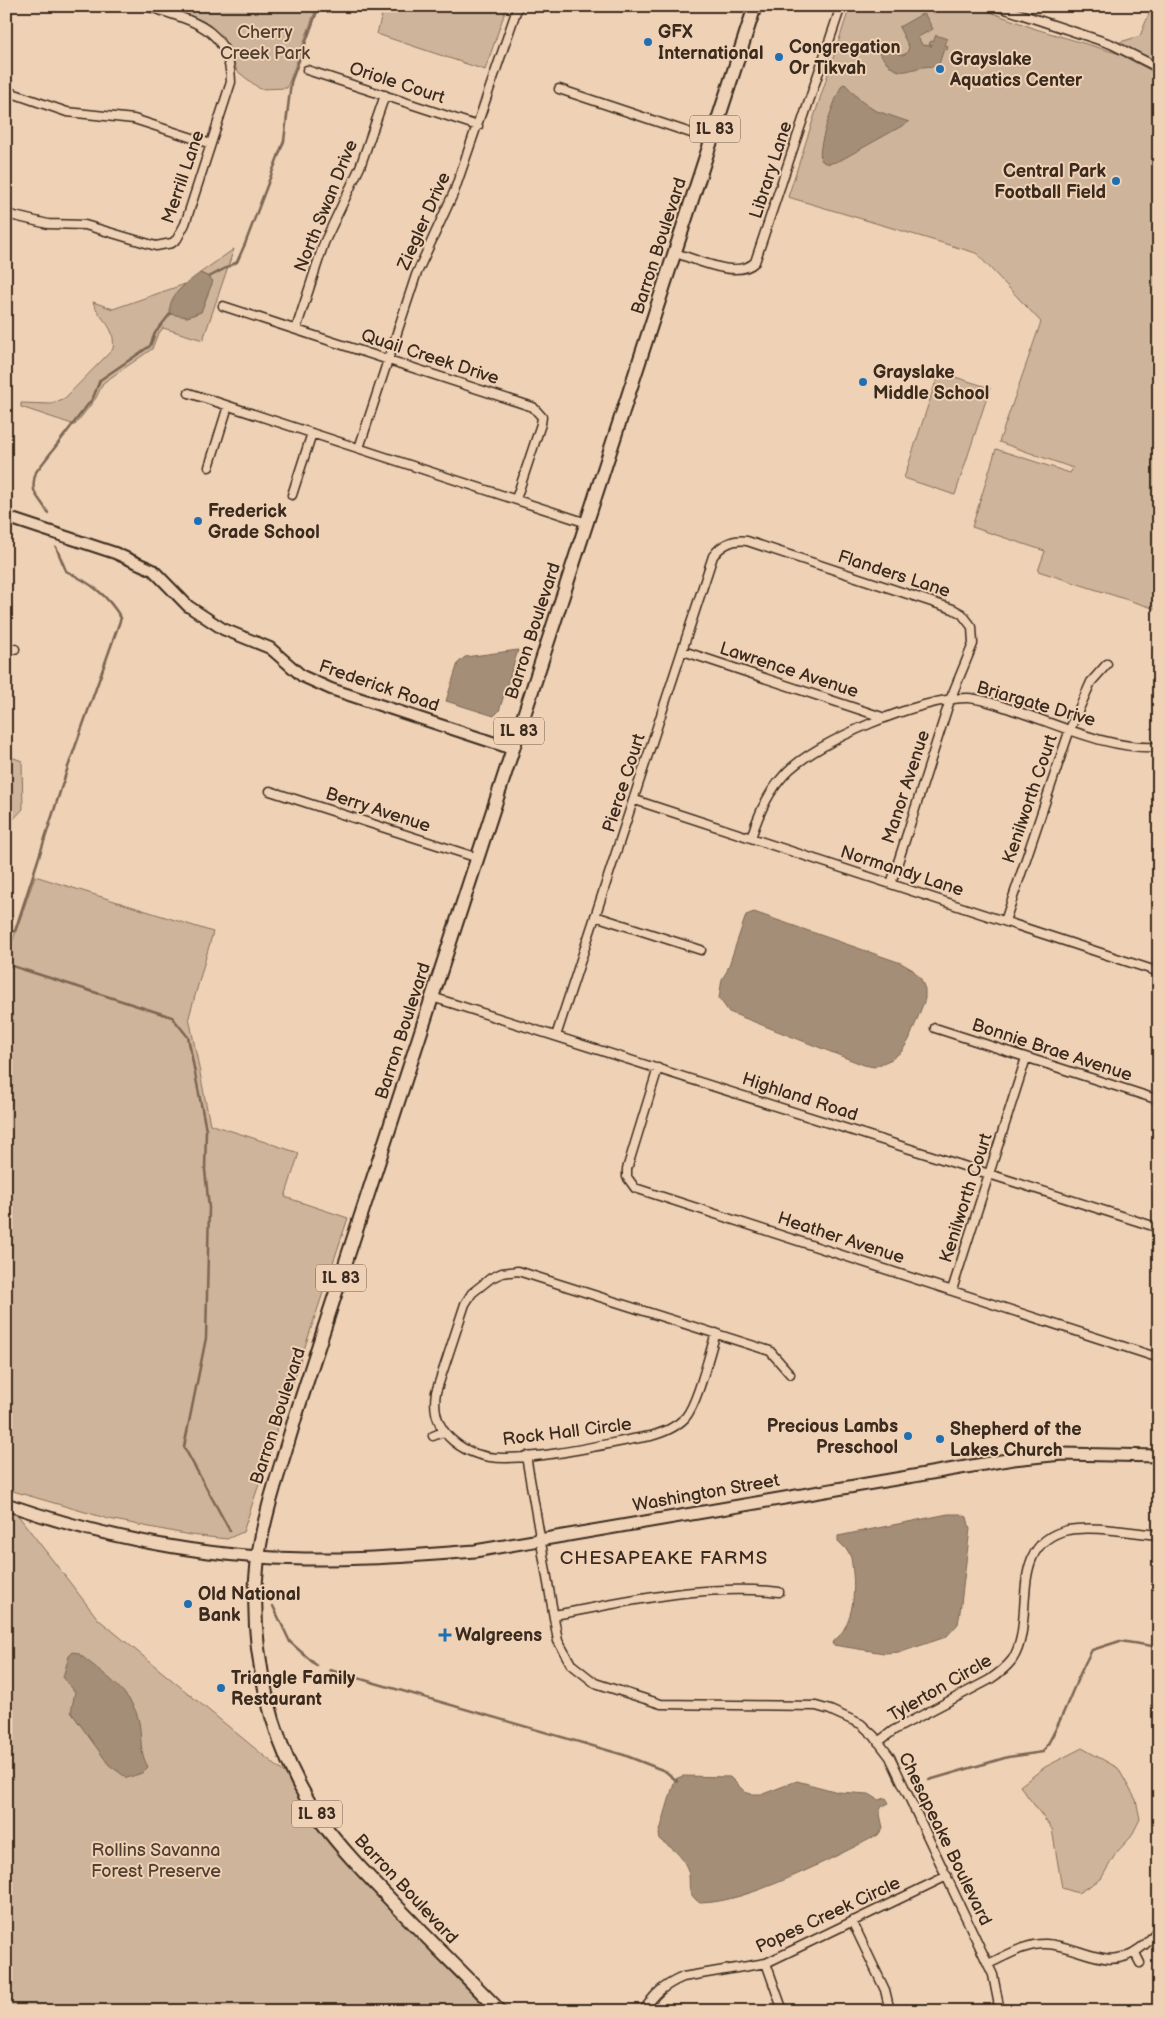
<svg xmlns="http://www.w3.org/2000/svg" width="1165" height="2017" viewBox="0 0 1165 2017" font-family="'Balsamiq Sans',sans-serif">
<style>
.green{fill:#ceb49a;stroke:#846f5c}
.water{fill:#a58e77;stroke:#7b6653}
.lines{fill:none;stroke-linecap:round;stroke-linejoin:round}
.stream{stroke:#7b6653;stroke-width:2.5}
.minor-casing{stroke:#3b2a1e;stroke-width:11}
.tertiary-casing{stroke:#3b2a1e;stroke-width:14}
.secondary-casing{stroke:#3b2a1e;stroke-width:15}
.primary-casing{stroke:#3b2a1e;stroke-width:16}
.minor{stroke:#efd2b6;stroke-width:8}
.tertiary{stroke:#efd2b6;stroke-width:10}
.secondary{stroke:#efd2b6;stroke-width:11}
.primary{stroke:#efd2b6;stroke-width:12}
.poi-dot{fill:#1f6fb2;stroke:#efd2b6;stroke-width:2}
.labels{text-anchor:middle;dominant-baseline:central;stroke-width:4;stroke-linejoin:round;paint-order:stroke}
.shield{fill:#efd2b6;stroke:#715c4c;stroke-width:1}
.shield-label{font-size:16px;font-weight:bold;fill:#3b2a1e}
.park-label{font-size:18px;fill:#513f31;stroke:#efd2b6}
.poi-label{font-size:18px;font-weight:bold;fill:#3b2a1e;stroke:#efd2b6;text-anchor:start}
.street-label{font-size:18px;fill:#3b2a1e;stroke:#efd2b6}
.neighbourhood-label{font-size:19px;letter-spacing:1px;fill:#3b2a1e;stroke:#efd2b6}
</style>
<rect width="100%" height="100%" fill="#efd2b6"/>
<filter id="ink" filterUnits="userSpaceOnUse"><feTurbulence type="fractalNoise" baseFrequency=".02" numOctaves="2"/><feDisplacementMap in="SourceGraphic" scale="10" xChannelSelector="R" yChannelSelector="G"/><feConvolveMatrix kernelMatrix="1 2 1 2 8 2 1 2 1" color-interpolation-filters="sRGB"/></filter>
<g filter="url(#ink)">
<path class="green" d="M157,6H317L287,88L260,89L237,71L228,45L205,22Z
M384,6H507L485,70L377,34Z
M850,6H974L1036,29L1120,54L1159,75V610L1038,571L1045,551L972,527L996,449L1070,473L1073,468L999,442L1041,322L976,253L788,197Z
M1152,6H1159V64L1117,43L1140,36Z
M234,249L203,340L163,328L157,336L152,349L103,383L96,398L75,425L21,407V403L51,404L65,398L113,349C116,324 100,322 93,302L113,309L185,284L174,297L187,317L201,312L209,277L200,273Z
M939,372L990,388L955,495L904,478Z
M6,755L22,761L23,809L6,827Z
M35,876L213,932L189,1017L210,1124L299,1153L285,1197L348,1218L243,1532L227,1539L190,1535L109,1519L6,1489V960Z
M6,1504L10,1505L98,1619L303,1788L324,1822L497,2011H6Z
M1082,1748L1118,1768L1136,1800L1140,1819L1131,1837L1116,1853L1101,1879L1078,1893L1062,1888L1052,1829L1020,1786L1045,1767Z"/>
<path class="water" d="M924,13L933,29L918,37L922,45L932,46L929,44L931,41L933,42L936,35L947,39L944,45L948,46L947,50L944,49L938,67C910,62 901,88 878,51L889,45L895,47L897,53L903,55L907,53L909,47L899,27Z
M845,84L861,101L874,110L909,122L841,160C835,162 827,166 822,161C814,153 836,96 842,85Z
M200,273L209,277L213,281L201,312L187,317L170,314C167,295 187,283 200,273Z
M518,650L499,711L494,716L446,701L458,663L465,657Z
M754,912L901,963L913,970L921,979L925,989V999L909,1040L902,1051L892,1059L874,1067L864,1065L729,1012L719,998L722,979L727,971L746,915Z
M948,1514H960L967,1517L970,1529L960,1612L958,1624L946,1637L901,1652L884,1653L833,1645L832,1643C856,1624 856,1587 851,1558L848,1551L838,1541V1536Z
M73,1652L78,1653C100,1672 133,1691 139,1722C142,1738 139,1752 148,1767L142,1773L127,1778L109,1765L71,1712L75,1692L63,1677L69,1656Z
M683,1776L730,1777L745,1792L751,1794H763L797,1781L838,1792L869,1794L879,1800L886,1798L889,1803L881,1807L880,1814L883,1828L878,1835C834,1857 748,1903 700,1903C683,1891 693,1883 687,1868C681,1854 672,1848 660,1840L659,1834L675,1779Z"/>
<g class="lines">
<path class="stream" d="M209,277L237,262L245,244L284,141L291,82L319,6
M48,513C38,494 29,495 36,472L93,398L100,380L150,346L155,333L170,314
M6,934L15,931L68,767L121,618C107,594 90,583 66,571L56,547
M6,964L172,1017L188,1037L206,1130L205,1170L209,1208L206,1338L184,1447L230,1531
M273,1606L290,1642L317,1666
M330,1670L624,1755L665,1771L677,1781
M929,1780L1008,1757L1043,1752C1064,1720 1073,1683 1092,1650L1120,1641L1159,1647"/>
<g class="minor-casing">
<path id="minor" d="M996,6L1111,44L1159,68
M307,70L478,126
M559,89L712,140
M6,91L67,112L134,119L211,144
M6,214L48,224L85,225L156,246L172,243L177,239L185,224L231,82C230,26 191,21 147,6
M675,253C696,259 737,280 755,262L841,6
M223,306L533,407L542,417L541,424L516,499
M296,329L324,243L360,167L385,95
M189,393L587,523
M359,448L416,275L454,192L518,6
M209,467L228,406
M292,495L312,433
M6,649H15
M683,651L885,718
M270,791L478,858
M635,800L1159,972
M751,838C758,815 768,792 785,774C816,741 922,697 968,698C985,699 1001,706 1016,711C1062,726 1110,750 1159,747
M595,916L701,950
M1005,921L1070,729L1091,682L1107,664
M432,997L1159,1228
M935,1028L1159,1100
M556,1036L713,556C722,544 733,539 747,541L953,609L962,614L972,627L973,644L950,700L891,884
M658,1068L627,1169V1177L635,1188L1159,1358
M952,1290L1026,1058
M716,1333C709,1354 698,1403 685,1418C675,1428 664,1432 651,1436C603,1444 554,1457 506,1458C467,1459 429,1435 436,1392L465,1304L472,1293L491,1278L502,1273L518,1271L770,1351L790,1374
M433,1436L443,1432
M526,1456L558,1641L571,1664L595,1683L661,1704L816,1706L830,1710L861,1724L874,1736L890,1757L993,1975L1000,2011
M554,1615C628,1602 703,1583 779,1592
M878,1742L894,1730L989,1680C998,1674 1005,1669 1012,1660C1038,1622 1004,1544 1068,1530C1094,1525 1132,1533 1159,1535
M852,1921L885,1990L890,2011
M1135,1953L1140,1963
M766,1963L783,2011
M988,1964C1006,1956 1026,1943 1046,1944C1079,1945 1107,1973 1139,1949C1148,1943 1154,1936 1159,1926
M644,2011C654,1993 665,1985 683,1977L766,1963L947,1876"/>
</g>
<g class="tertiary-casing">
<path id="tertiary" d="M6,517L115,553L153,570L188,606L223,629L270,648L302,676L331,689L513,749"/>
</g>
<g class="secondary-casing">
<path id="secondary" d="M6,1504C87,1532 174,1551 259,1557C331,1562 403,1557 475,1551L1013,1459L1062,1454L1159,1456"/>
</g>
<g class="primary-casing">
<path id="primary" d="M500,2011C462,1972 423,1934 386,1895C363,1871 340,1847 321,1821C270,1747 247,1646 258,1557C265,1509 282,1464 295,1418L755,6"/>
</g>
<use href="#minor" class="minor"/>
<use href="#tertiary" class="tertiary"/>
<use href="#secondary" class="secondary"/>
<use href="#primary" class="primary"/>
</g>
</g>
<g class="poi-dot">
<circle cx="648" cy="42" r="5"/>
<circle cx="779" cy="57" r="5"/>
<circle cx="940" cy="69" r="5"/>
<circle cx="1116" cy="181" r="5"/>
<circle cx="863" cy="382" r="5"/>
<circle cx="198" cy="521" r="5"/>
<circle cx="908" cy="1436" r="5"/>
<circle cx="940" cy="1439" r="5"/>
<circle cx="188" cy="1604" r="5"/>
<path d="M442.5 1627.5h5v5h5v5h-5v5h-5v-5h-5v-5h5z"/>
<circle cx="221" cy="1688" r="5"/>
</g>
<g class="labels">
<g class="shield">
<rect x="690" y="115.5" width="50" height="27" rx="4"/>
<rect x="494" y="717.5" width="50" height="27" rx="4"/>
<rect x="316" y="1264.5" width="50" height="27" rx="4"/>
<rect x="292" y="1800.5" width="50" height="27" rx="4"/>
</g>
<g class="shield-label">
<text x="715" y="129">IL 83</text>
<text x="519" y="731">IL 83</text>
<text x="341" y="1278">IL 83</text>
<text x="317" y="1814">IL 83</text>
</g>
<g class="park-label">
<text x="265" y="32">Cherry<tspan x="265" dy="21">Creek Park</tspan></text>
<text x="156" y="1850">Rollins Savanna<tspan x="156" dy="21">Forest Preserve</tspan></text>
</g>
<g class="poi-label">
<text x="658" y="32">GFX<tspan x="658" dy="21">International</tspan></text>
<text x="789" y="47">Congregation<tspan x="789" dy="21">Or Tikvah</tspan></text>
<text x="950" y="59">Grayslake<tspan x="950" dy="21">Aquatics Center</tspan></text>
<text x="1106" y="171" text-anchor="end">Central Park<tspan x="1106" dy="21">Football Field</tspan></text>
<text x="873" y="372">Grayslake<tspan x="873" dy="21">Middle School</tspan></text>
<text x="208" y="511">Frederick<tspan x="208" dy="21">Grade School</tspan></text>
<text x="898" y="1426" text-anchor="end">Precious Lambs<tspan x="898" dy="21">Preschool</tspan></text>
<text x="950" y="1429">Shepherd of the<tspan x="950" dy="21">Lakes Church</tspan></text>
<text x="198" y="1594">Old National<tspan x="198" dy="21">Bank</tspan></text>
<text x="455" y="1635">Walgreens</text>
<text x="231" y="1678">Triangle Family<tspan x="231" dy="21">Restaurant</tspan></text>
</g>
<g class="street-label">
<text transform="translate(397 83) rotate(18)">Oriole Court</text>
<text transform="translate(771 170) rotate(-72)">Library Lane</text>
<text transform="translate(183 177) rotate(-71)">Merrill Lane</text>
<text transform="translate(326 206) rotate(-68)">North Swan Drive</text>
<text transform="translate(424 221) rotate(-66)">Ziegler Drive</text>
<text transform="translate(659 246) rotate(-72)">Barron Boulevard</text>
<text transform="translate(430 357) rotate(18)">Quail Creek Drive</text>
<text transform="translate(894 574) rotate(18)">Flanders Lane</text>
<text transform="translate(533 631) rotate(-72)">Barron Boulevard</text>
<text transform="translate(789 670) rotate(18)">Lawrence Avenue</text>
<text transform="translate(379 686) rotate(19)">Frederick Road</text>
<text transform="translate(1036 704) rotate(16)">Briargate Drive</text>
<text transform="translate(624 783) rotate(-72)">Pierce Court</text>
<text transform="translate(906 787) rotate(-72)">Manor Avenue</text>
<text transform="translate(1030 799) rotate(-71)">Kenilworth Court</text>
<text transform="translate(378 810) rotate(18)">Berry Avenue</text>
<text transform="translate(902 871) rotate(18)">Normandy Lane</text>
<text transform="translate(403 1031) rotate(-72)">Barron Boulevard</text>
<text transform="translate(1052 1050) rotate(18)">Bonnie Brae Avenue</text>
<text transform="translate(800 1097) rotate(18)">Highland Road</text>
<text transform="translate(966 1198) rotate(-72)">Kenilworth Court</text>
<text transform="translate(841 1238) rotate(18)">Heather Avenue</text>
<text transform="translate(278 1416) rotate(-72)">Barron Boulevard</text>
<text transform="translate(567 1432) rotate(-7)">Rock Hall Circle</text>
<text transform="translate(706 1493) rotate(-10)">Washington Street</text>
<text transform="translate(940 1688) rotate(-30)">Tylerton Circle</text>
<text transform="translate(945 1839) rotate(64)">Chesapeake Boulevard</text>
<text transform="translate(406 1889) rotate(47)">Barron Boulevard</text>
<text transform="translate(828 1915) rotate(-25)">Popes Creek Circle</text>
</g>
<g class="neighbourhood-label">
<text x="664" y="1558">CHESAPEAKE FARMS</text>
</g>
</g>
<rect width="1165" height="2017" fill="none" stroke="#efd2b6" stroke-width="25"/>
<rect x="12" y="12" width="1140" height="1992" fill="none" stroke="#3b2a1e" stroke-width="2" filter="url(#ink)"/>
</svg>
